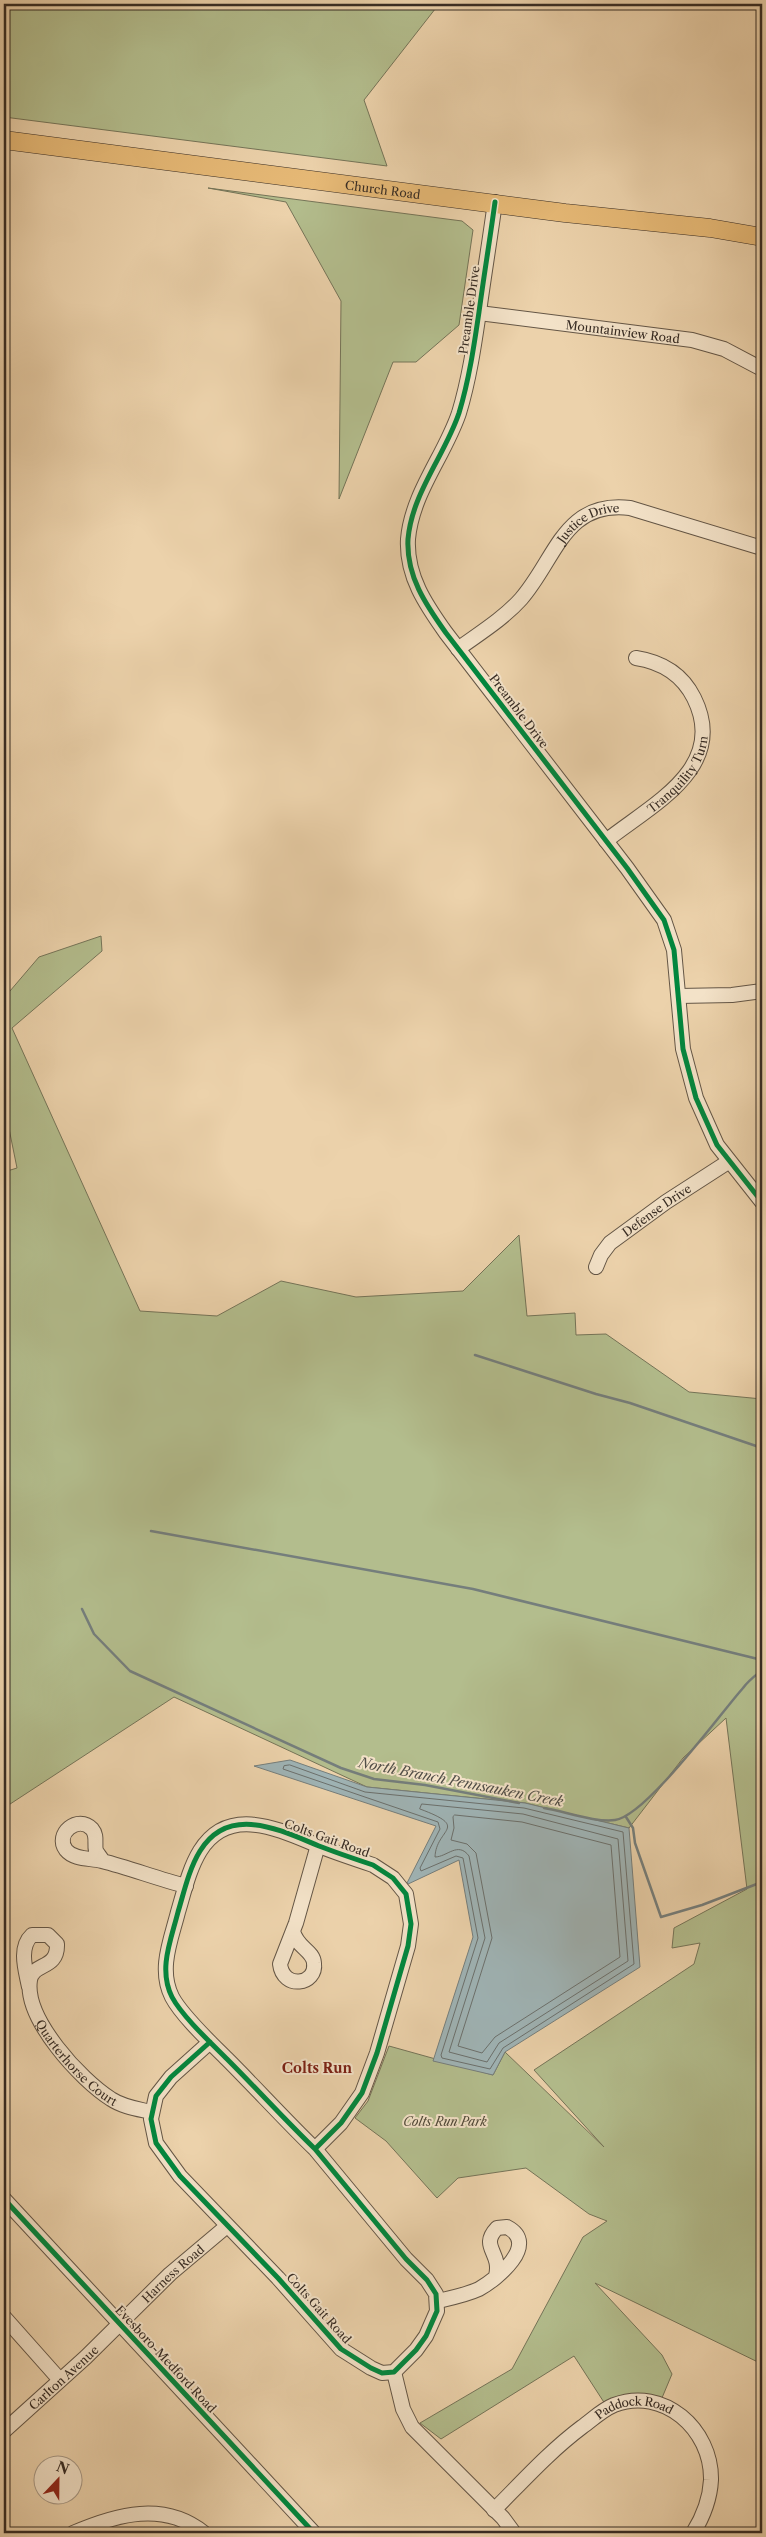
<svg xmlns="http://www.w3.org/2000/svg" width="766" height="2537" viewBox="0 0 766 2537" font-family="'Libre Caslon Text',serif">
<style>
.green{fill:#b3bd8d;stroke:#757458}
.water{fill:#9fb4b6;stroke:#757e7c}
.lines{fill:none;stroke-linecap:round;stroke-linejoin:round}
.shore{stroke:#6b706d;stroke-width:1}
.stream{stroke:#757e7c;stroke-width:2.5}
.minor-casing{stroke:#645646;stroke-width:16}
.major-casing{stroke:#372c24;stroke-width:19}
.minor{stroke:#f3e2c8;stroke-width:14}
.major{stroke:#e6b976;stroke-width:18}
.cycleway-casing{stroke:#f3e2c8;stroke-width:8}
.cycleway{stroke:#00873e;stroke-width:5}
.labels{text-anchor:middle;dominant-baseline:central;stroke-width:4;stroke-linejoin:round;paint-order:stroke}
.street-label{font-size:12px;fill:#372c24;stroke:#f3e2c8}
.park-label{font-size:12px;font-style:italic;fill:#504939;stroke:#f3e2c8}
.water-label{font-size:14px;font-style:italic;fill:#514e48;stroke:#f3e2c8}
.neighbourhood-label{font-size:14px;font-weight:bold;fill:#7a1f14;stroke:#f3e2c8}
</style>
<rect width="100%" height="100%" fill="#ecd2ab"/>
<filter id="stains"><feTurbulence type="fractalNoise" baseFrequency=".004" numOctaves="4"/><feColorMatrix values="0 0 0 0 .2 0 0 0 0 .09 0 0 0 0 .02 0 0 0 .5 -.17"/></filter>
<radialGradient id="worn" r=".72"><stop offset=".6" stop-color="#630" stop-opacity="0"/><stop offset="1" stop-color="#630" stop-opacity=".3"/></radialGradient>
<path class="green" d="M4,4H439L364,100L387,166L4,117Z
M208,188L462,221L473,230L459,325L416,362H393L339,499L341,301L286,202Z
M101,936L102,951L12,1028L140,1311L217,1316L281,1281L356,1297L463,1291L519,1235L527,1316L575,1313L576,1335L606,1334L689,1392L762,1399V2364L595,2283L662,2355L672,2374L659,2405L607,2407L574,2356L441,2439L420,2423L512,2369L583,2237L607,2221L589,2214L526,2168L458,2178L437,2198L386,2141L355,2118L368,2101L389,2046L493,2075L505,2052L604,2147L534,2070L694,1964L700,1943L672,1948L674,1928L747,1889L726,1718L683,1758L629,1828L525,1803L367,1787L174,1697L4,1808V1172L17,1168L4,1104V998L39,957Z"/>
<path class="water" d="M290,1760L367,1787L525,1803L629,1828L640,1967L505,2052L493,2075L433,2061L473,1937L459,1860L406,1885L436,1826L254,1766Z"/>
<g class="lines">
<path class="shore" d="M290,1765L365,1792L524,1808L623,1832L634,1964L503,2048L490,2069L442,2058L441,2055L478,1938L463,1858L456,1856L421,1871L420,1868L440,1829L438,1822L283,1769L284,1766Z
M422,1804L523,1814L618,1839L628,1961L499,2043L487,2062L449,2052L485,1938L469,1856C458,1841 447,1857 435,1857C436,1828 471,1828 420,1809Z
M455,1815L522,1822L611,1845L620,1957L495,2037L482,2053L458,2046L492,1938L476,1853L467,1844L451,1840L454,1828L453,1817Z"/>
<path class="stream" d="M475,1355L596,1394L630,1403L762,1448
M151,1531L473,1589L762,1660
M82,1609L94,1634L130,1671L341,1768L374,1779L425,1785L519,1803
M544,1808C564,1811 596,1823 615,1820C646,1816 720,1714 743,1688C748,1681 756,1675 762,1670
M626,1817L633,1828L635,1843L661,1917L702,1905L762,1882"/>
<g class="minor-casing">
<g id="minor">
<path d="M495,202C490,239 484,275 479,312C474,346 469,380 459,413C445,455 412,493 408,539C406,576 426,605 446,633L627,868L664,920L674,950L683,1049L696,1098L717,1145L762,1202"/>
<path id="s1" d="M479,313L692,340L724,349L762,369"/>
<path id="s2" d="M458,649C480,633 503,619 521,599C556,559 564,500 630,508L762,548"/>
<path id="s3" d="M606,841C651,805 729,768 694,698C682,674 662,662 636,658"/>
<path d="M679,996L732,995L762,991"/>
<path id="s4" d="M596,1267L601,1255L610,1243L666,1202L728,1162"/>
<path d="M103,1861C101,1858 98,1854 96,1851C94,1844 98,1836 92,1829C78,1814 54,1834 66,1850C74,1860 91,1858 102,1861C130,1868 158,1879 186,1886"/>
<path d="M293,1931C297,1948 313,1950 314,1963C317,1985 283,1990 280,1964L296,1923L318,1845"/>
<path id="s5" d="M29,1987C26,1971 18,1948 32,1935H48L57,1944C58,1970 33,1962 30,1980C24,2019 81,2080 111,2099C123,2107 138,2109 151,2112"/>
<path d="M210,2042L171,2077L156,2096L151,2119L156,2143L180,2176L278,2278L341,2349L371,2368L382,2373L394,2372L416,2350L426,2336L437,2311L436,2294L427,2280L406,2259L315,2149L341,2123L362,2093L377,2053L408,1946L411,1924L406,1894L393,1878L373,1865C355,1859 337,1853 319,1846C280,1830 229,1804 200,1851C189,1869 184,1892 178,1912C171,1940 158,1969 172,1997C182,2016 211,2043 227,2059C257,2089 285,2120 315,2149"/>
<path d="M4,2199L314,2533"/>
<path d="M438,2301C451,2298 466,2295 479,2289C497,2279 540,2244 507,2227L497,2228C479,2247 502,2252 496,2276"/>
<path d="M4,2317L60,2380"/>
<path d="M394,2372L403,2409L412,2427L503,2518L514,2533"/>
<path id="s6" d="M4,2431L86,2357L170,2274L227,2226"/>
<path id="s7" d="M494,2510C523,2481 550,2451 582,2427C593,2419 602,2410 614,2405C663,2386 712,2429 711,2480C710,2499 703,2517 693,2533"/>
<path d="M73,2533C117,2514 164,2501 204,2533"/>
</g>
</g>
<g class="major-casing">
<g id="major">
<path id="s8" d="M4,140L565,213L710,228L762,237"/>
</g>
</g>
<use href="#minor" class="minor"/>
<use href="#major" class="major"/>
<g class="cycleway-casing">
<path id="cycleway" d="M495,202C490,239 484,275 479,312C474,346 469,380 459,413C445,455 412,493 408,539C406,576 426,605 446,633L627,868L664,920L674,950L683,1049L696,1098L717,1145L762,1202
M210,2042L171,2077L156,2096L151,2119L156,2143L180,2176L278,2278L341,2349L371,2368L382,2373L394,2372L416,2350L426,2336L437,2311L436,2294L427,2280L406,2259L315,2149L341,2123L362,2093L377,2053L408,1946L411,1924L406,1894L393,1878L373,1865C355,1859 337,1853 319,1846C280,1830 229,1804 200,1851C189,1869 184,1892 178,1912C171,1940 158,1969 172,1997C182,2016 211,2043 227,2059C257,2089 285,2120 315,2149
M4,2199L314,2533"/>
</g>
<use href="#cycleway" class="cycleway"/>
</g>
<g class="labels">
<g class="street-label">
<text stroke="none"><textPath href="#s8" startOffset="382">Church Road</textPath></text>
<text transform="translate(469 310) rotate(-82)">Preamble Drive</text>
<text stroke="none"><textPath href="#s1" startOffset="145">Mountainview Road</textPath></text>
<text stroke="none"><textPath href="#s2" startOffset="186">Justice Drive</textPath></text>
<text transform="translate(519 711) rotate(53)">Preamble Drive</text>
<text stroke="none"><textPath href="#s3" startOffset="100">Tranquility Turn</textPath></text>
<text stroke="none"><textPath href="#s4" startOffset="85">Defense Drive</textPath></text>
<text transform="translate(327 1838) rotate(20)">Colts Gait Road</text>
<text stroke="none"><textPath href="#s5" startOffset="230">Quarterhorse Court</textPath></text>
<text stroke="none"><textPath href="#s6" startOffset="231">Harness Road</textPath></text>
<text transform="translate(319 2308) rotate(48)">Colts Gait Road</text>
<text transform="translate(166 2359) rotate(47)">Evesboro-Medford Road</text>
<text stroke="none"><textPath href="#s6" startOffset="80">Carlton Avenue</textPath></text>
<text stroke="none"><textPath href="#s7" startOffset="180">Paddock Road</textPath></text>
</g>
<g class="park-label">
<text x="445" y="2121">Colts Run Park</text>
</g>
<g class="water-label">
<text transform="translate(461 1782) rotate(11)">North Branch Pennsauken Creek</text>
</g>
<g class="neighbourhood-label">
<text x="317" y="2068">Colts Run</text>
</g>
</g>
<rect width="766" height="2537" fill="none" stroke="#ecd2ab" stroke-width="20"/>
<rect x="5" y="5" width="756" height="2527" fill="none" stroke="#372c24" stroke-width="2.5"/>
<rect x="10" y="10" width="746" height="2517" fill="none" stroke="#372c24"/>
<g transform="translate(58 2480) rotate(22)"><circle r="24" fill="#f3e2c8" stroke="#a89986"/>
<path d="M0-4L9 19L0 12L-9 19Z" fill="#8f2418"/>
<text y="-8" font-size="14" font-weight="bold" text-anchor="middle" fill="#372c24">N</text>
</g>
<rect width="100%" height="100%" filter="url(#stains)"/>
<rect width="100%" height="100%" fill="url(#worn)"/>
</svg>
